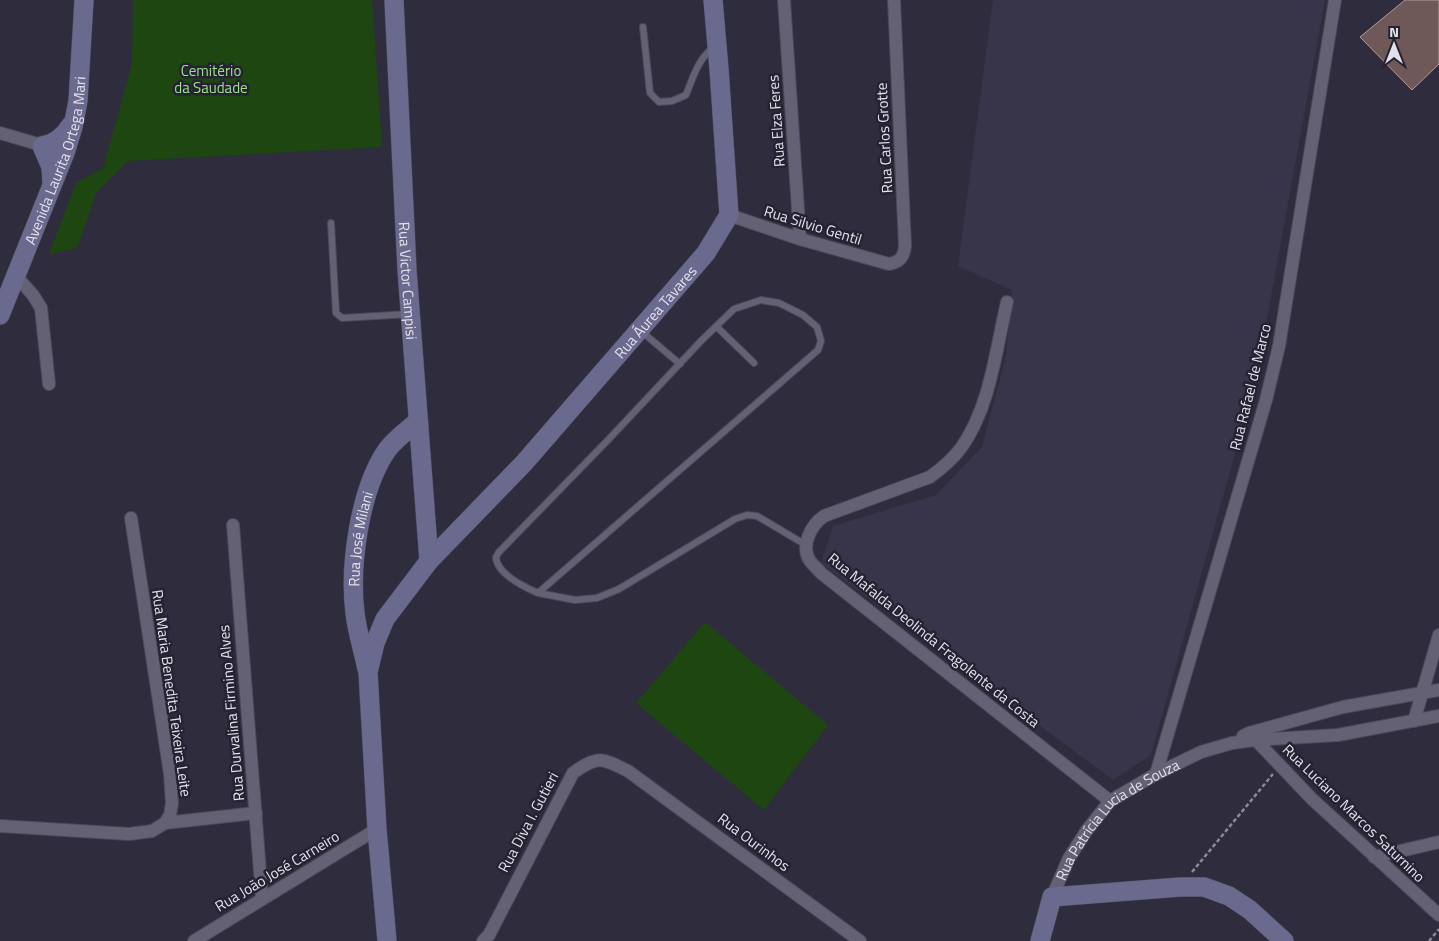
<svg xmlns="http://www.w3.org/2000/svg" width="1439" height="941" viewBox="0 0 1439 941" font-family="'Titillium Web',sans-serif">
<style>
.built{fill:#38354b}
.green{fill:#1d4611}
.building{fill:#6f5958;stroke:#b29a99}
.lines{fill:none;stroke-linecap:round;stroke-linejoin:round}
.lane-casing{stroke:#4c4a57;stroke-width:8}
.street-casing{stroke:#4c4a57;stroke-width:14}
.secondary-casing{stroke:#4c4a57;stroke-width:20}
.path{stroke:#8c8a98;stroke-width:2.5;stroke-dasharray:4 2.5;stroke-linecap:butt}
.lane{stroke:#646174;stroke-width:6}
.street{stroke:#646174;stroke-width:12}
.secondary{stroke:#6a698e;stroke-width:19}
.labels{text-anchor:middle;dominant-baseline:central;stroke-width:5;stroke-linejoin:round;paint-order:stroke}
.park-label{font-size:15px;fill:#9ae188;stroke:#252332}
.street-label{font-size:15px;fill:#e3e1ec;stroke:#252332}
</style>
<rect width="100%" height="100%" fill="#2f2c3d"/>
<path class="built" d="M993,0H1325L1257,374L1151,755L1113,780L821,563L833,526L936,495L982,447L1006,356L1012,290L958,266Z"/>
<path class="green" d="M133,0H372L382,147L128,161L97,192L77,248L49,254L76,183L103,168L132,64Z
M705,622L828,725L764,810L636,703Z"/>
<path class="building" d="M1405,0H1439V64L1412,90L1360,37Z"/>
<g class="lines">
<g class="lane-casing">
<path id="lane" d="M643,27L650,93L659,102L672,101L686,95C692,80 699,56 714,48
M331,223L336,313L342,318L410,314
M717,327L754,363
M641,331L680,364
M538,593C524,587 497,574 496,557L499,552L608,440L701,341L734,309L761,300L779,303L803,315L817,327L821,341L818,350L538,593L575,600L597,598L619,589L735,519L747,515L757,516L806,545"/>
</g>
<g class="street-casing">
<g id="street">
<path d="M784,0L800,239"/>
<path d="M0,133L48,147"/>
<path d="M729,215L800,239L889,264C900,262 904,257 905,246L894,0"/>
<path d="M16,276L33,295L41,308L49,384"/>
<path d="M1007,302C996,349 990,408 961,448C952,460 941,469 930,477L824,516C811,525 800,546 810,561C813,565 818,569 821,573L1110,801"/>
<path d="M233,525L262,898"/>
<path d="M1414,721L1439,635"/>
<path d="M1243,736L1249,733L1343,707L1439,690"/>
<path d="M1253,737L1312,799L1439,915"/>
<path d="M1156,774L1266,400L1279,346L1335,0"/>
<path d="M165,823L256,813"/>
<path d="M0,826L129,834L152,831L165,823L170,815L172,803L170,774L131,518"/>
<path d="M1374,857L1439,842"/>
<path id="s1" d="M1052,897L1069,858L1087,830L1110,801L1156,774L1201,752L1232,743L1255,740L1338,735L1439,716"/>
<path d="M194,941L377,829"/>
<path d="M483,941L489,935L573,773C598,755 602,758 628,771L860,941"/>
</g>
</g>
<g class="secondary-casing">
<g id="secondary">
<path id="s2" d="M394,0L407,270L429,561"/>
<path d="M52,184L51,167L42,146C55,144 64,136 71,125"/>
<path id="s3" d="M0,315L65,153L73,127L78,101L84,0"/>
<path id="s4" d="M367,669C363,650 357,631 355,613C349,565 360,489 387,450C395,439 408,430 418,421"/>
<path id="s5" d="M387,941L377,829L368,672L375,643L385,619L429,561L524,463L706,253L729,215L719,69L713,0"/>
<path d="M1040,941L1052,897L1180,887H1204L1229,896L1250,910L1284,941"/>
</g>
</g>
<path class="path" d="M1192,872L1273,774
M1429,941L1439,929"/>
<use href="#lane" class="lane"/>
<use href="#street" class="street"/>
<use href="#secondary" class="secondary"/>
</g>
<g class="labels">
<g class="park-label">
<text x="211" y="70">Cemitério<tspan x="211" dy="17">da Saudade</tspan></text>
</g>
<g class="street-label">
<text transform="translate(776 121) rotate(-94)">Rua Elza Feres</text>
<text transform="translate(884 138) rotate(-93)">Rua Carlos Grotte</text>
<text stroke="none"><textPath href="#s3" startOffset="165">Avenida Laurita Ortega Mari</textPath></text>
<text transform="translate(813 225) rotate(17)">Rua Silvio Gentil</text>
<text stroke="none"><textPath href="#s2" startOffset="281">Rua Victor Campisi</textPath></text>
<text stroke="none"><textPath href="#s5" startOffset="735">Rua Áurea Tavares</textPath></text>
<text transform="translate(1250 387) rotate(-76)">Rua Rafael de Marco</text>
<text stroke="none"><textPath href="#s4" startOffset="132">Rua José Milani</textPath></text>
<text transform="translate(934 640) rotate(39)">Rua Mafalda Deolinda Fragolente da Costa</text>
<text transform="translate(172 693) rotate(82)">Rua Maria Benedita Teixeira Leite</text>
<text transform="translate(231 713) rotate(-95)">Rua Durvalina Firmino Alves</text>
<text transform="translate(1354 813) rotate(44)">Rua Luciano Marcos Saturnino</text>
<text transform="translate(528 822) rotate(-62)">Rua Diva I. Gutieri</text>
<text stroke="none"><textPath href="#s1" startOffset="105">Rua Patrícia Lucia de Souza</textPath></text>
<text transform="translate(754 842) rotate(37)">Rua Ourinhos</text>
<text transform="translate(277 871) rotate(-31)">Rua João José Carneiro</text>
</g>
</g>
<g transform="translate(1394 45)" stroke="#252332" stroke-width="4" paint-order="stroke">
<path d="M0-4L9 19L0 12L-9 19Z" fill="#e3e1ec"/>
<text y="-8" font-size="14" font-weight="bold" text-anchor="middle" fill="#e3e1ec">N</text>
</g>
</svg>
